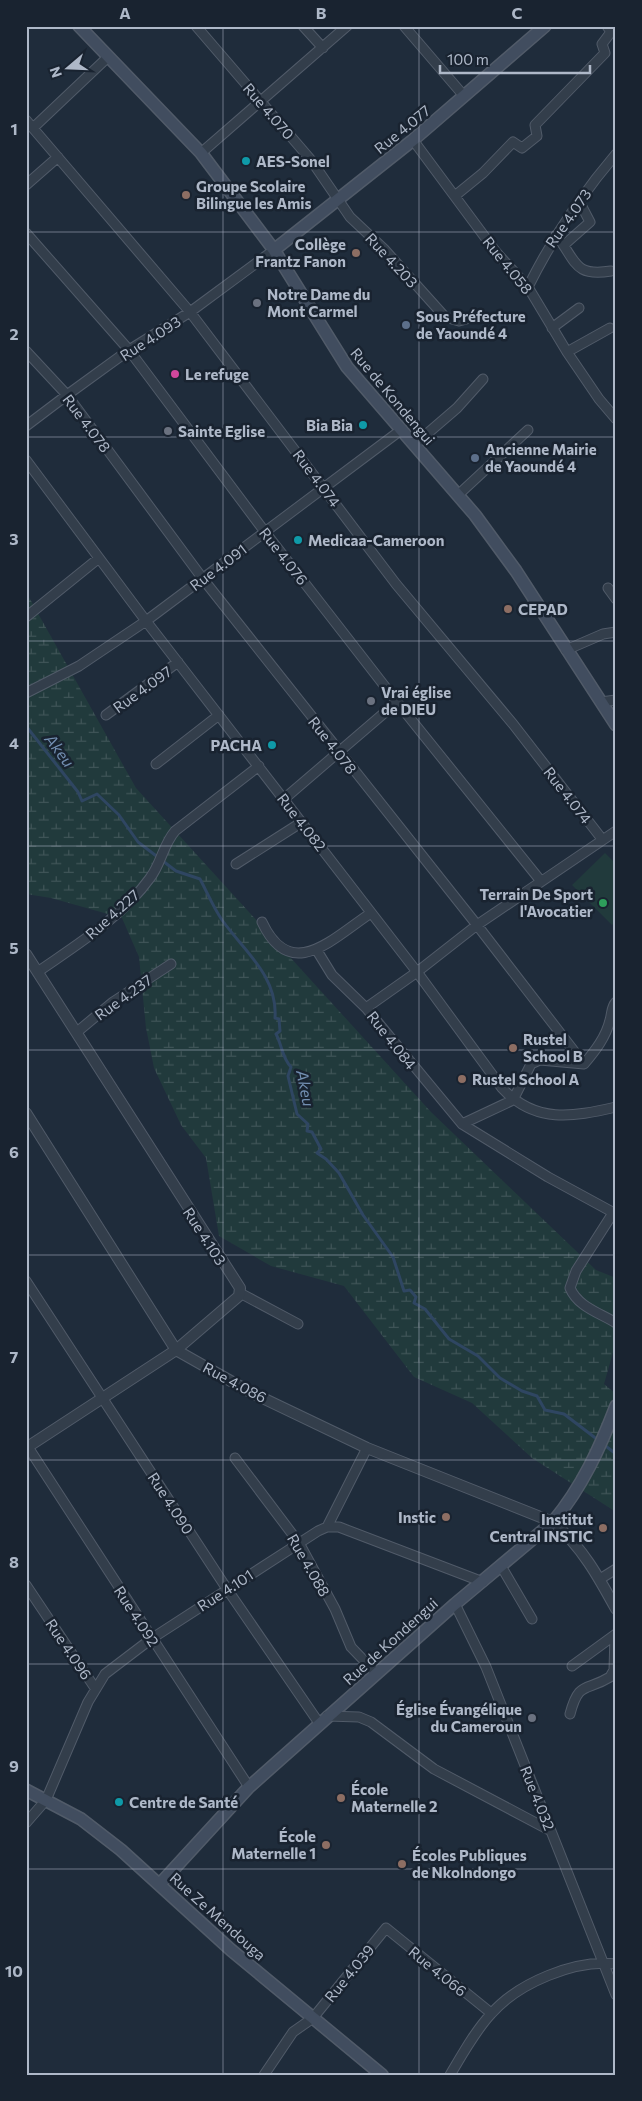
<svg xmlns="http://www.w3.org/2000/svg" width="642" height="2101" viewBox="0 0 642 2101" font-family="Commissioner,sans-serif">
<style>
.wetland{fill:url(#wetland-marsh)}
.pitch{fill:#213a3c}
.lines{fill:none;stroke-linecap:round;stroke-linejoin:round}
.stream{stroke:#2f4662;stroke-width:3}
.minor-casing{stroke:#515b69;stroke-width:11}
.tertiary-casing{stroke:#515b69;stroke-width:12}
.secondary-casing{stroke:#515b69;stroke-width:14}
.minor{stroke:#333e4b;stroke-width:9}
.tertiary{stroke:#333e4b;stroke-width:10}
.secondary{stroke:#414d5f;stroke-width:11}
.grid{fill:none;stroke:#aeb8c8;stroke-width:1;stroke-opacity:0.55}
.culture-dot{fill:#0f9aa8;stroke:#192330;stroke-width:2}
.education-dot{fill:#8d6e63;stroke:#192330;stroke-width:2}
.worship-dot{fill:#6b7280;stroke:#192330;stroke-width:2}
.service-dot{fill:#5c6f8a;stroke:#192330;stroke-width:2}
.hotel-dot{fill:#d1479c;stroke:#192330;stroke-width:2}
.leisure-dot{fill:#2e9e5b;stroke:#192330;stroke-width:2}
.labels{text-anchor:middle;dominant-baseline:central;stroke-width:5;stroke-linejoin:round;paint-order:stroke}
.street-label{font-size:15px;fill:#aeb8c8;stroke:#192330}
.poi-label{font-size:15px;font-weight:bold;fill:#aeb8c8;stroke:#192330;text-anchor:start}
.water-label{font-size:16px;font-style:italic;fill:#738fb2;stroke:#192330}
.neatline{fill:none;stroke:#aeb8c8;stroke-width:2}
.grid-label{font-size:16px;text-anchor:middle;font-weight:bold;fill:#aeb8c8}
</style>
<defs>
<pattern id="wetland-marsh" width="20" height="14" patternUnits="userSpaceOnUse" patternTransform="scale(1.25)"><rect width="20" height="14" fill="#213a3c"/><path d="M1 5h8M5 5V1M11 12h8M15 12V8" fill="none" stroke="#3f5457"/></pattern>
</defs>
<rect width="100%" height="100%" fill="#1f2c3b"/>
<path class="wetland" d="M26,592L136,788L431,1112L596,1270L616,1278V1342L604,1384L616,1394V1512L532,1458L472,1403L414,1377L344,1286L271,1266L219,1236L206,1158L181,1125L154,1068L146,1028L139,957L122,918L51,898L26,894Z"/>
<path class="pitch" d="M605,853L616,864V921L612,925L572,885Z"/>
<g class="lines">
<path class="stream" d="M26,726L78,792L82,801L97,794L119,815L138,842L176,871L200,879C207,892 213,907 222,920C244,951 278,976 275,1018L279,1019L280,1031L276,1034C282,1045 282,1058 291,1067L288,1076L297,1114L308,1124L307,1131L312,1132L321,1149L317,1153L326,1159L339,1173L363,1215L393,1257L404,1291L410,1290L416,1297L414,1303L425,1309L449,1339L478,1356L500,1378L522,1391L537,1396L545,1410L564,1414L598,1440
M603,1444L616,1454"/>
<g class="minor-casing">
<path id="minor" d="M196,26L311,160L350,217L384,249L445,317L459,321L477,316
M303,26L323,48
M404,26L464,96
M26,120L190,312L396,584L513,724L602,839
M33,128L108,57
M413,140L496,252L528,287L567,352L599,399L616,419
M201,153L347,26
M26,185L58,157
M456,195L483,173L513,142L522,148L537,136L535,125L605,53L602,44L611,32L607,26
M26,233L129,350L265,532L397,702L540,880
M556,235C577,261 573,277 611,271
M564,245L590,222L579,201
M528,287C552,239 581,195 616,154
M552,328L579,308
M26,351L67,395L203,579L477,925L584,1064L540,1060L531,1064L513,1100L462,1124
M567,352L610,328
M26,426L67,395L129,350L190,312L274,250
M414,445L457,408L483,379
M26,460L146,621L417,972L502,1088C535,1124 573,1117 616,1107
M458,495L528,430
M608,588L616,599
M26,617L99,558
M566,650L603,634L616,632
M26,693L79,666L146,621L401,430
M601,702L616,700
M106,715L178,662
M156,764L219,715
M284,799L397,702
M616,831L477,925L417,972L366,1008L462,1124L548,1177L616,1214
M236,864L302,822
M262,922C291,984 333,938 371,913
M316,949L332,975L366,1008
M39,971C78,944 122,917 150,878C161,864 163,845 175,831L259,766
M77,1032L113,1002L171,964
M584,1064C595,1051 606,1037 610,1020C612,1014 611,1007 616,1002
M613,1213L576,1271L570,1288C578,1307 600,1313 616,1323
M26,1281L227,1589L319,1723
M240,1293L298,1324
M26,1444L249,1787
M235,1458L299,1543L335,1609L351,1647L377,1674
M327,1527L367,1448
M501,1566L532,1619
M600,1579L616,1569
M26,1585L95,1688
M455,1604L486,1667L616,1995
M572,1666L616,1634
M570,1714C579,1680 586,1692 610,1677L614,1670L615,1635
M327,1716L359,1717L371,1722L434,1769L551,1831
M26,1823L46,1800L88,1702L105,1674L151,1639L318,1531L327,1527H339L483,1582
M264,2075L293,2032L313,2018L386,1928L491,2013
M450,2075C462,2055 475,2031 491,2014C518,1983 575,1959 616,1964"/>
</g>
<g class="tertiary-casing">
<path id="tertiary" d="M26,954L240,1288L239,1296L176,1350L26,1448
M26,1113L176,1350L252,1393L367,1448L553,1522C582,1547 598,1576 616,1609"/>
</g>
<g class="secondary-casing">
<path id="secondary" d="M79,26L201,153L274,250L347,367L475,515L516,571L616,725
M274,250L413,140L545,26
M26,1790L81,1819L121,1850L231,1950L382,2075
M160,1884L249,1787L455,1604L553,1522C582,1487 600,1448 616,1406"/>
</g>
<use href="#minor" class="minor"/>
<use href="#tertiary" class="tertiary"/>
<use href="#secondary" class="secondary"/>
</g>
<path class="grid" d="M223,26V2075M419,26V2075M26,232H616M26,437H616M26,641H616M26,846H616M26,1050H616M26,1255H616M26,1460H616M26,1664H616M26,1869H616"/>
<g class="culture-dot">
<circle cx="246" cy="161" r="5"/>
<circle cx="363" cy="425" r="5"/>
<circle cx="298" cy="540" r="5"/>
<circle cx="272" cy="745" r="5"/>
<circle cx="119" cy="1802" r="5"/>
</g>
<g class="education-dot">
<circle cx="186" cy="195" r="5"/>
<circle cx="356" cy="253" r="5"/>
<circle cx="508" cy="609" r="5"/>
<circle cx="513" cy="1048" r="5"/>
<circle cx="462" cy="1079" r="5"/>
<circle cx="446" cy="1517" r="5"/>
<circle cx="603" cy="1528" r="5"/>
<circle cx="341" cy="1798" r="5"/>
<circle cx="326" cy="1845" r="5"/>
<circle cx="402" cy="1864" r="5"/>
</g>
<g class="worship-dot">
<circle cx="257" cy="303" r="5"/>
<circle cx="168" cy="431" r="5"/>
<circle cx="371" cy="701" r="5"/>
<circle cx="532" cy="1718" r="5"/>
</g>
<g class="service-dot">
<circle cx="406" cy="325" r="5"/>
<circle cx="475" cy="458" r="5"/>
</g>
<circle class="hotel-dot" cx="175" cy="374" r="5"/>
<circle class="leisure-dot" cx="603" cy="903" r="5"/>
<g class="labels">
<g class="street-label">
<text transform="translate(269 111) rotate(49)">Rue 4.070</text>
<text transform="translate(402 129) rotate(-39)">Rue 4.077</text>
<text transform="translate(568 218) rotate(-55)">Rue 4.073</text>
<text transform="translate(392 260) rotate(47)">Rue 4.203</text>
<text transform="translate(508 265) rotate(51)">Rue 4.058</text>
<text transform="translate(150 338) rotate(-33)">Rue 4.093</text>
<text transform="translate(393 396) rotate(50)">Rue de Kondengui</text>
<text transform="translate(87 423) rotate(53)">Rue 4.078</text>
<text transform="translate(317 478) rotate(53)">Rue 4.074</text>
<text transform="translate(284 556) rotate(52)">Rue 4.076</text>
<text transform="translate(218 567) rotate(-37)">Rue 4.091</text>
<text transform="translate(142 689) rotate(-36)">Rue 4.097</text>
<text transform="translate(333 745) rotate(52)">Rue 4.078</text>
<text transform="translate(568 795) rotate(52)">Rue 4.074</text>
<text transform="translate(302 822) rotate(52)">Rue 4.082</text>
<text transform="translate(112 914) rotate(-42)">Rue 4.227</text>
<text transform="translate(123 997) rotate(-36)">Rue 4.237</text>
<text transform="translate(392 1040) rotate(52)">Rue 4.084</text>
<text transform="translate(205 1236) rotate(57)">Rue 4.103</text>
<text transform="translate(235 1382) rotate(28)">Rue 4.086</text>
<text transform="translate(171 1503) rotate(57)">Rue 4.090</text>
<text transform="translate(309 1565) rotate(60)">Rue 4.088</text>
<text transform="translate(225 1590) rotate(-33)">Rue 4.101</text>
<text transform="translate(137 1616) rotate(57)">Rue 4.092</text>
<text transform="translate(390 1641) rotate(-42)">Rue de Kondengui</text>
<text transform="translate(69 1649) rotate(56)">Rue 4.096</text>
<text transform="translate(538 1798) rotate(68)">Rue 4.032</text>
<text transform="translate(218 1916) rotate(42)">Rue Ze Mendouga</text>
<text transform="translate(438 1971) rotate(39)">Rue 4.066</text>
<text transform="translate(349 1973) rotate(-51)">Rue 4.039</text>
</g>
<g class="poi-label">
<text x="256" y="161">AES-Sonel</text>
<text x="196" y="186">Groupe Scolaire<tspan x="196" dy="17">Bilingue les Amis</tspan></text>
<text x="346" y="244" text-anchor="end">Collège<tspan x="346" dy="17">Frantz Fanon</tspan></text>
<text x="267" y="294">Notre Dame du<tspan x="267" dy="17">Mont Carmel</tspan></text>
<text x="416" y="316">Sous Préfecture<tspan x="416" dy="17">de Yaoundé 4</tspan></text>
<text x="185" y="374">Le refuge</text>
<text x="353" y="425" text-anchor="end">Bia Bia</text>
<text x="178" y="431">Sainte Eglise</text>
<text x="485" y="449">Ancienne Mairie<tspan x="485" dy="17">de Yaoundé 4</tspan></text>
<text x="308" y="540">Medicaa-Cameroon</text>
<text x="518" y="609">CEPAD</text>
<text x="381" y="692">Vrai église<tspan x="381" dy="17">de DIEU</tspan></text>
<text x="262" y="745" text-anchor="end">PACHA</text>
<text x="593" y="894" text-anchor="end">Terrain De Sport<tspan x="593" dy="17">l'Avocatier</tspan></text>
<text x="523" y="1039">Rustel<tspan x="523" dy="17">School B</tspan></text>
<text x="472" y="1079">Rustel School A</text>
<text x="436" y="1517" text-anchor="end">Instic</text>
<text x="593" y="1519" text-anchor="end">Institut<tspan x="593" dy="17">Central INSTIC</tspan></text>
<text x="522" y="1709" text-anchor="end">Église Évangélique<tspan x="522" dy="17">du Cameroun</tspan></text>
<text x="351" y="1789">École<tspan x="351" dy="17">Maternelle 2</tspan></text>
<text x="129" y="1802">Centre de Santé</text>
<text x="316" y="1836" text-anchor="end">École<tspan x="316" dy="17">Maternelle 1</tspan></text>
<text x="412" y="1855">Écoles Publiques<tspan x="412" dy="17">de Nkolndongo</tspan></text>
</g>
<g class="water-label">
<text transform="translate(60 750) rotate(53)">Akeu</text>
<text transform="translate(306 1088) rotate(79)">Akeu</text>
</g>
</g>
<rect width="642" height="2101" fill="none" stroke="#192330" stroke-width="55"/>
<g transform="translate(68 68) rotate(251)" stroke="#192330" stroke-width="4" paint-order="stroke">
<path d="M0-4L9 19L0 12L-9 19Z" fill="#aeb8c8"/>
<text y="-8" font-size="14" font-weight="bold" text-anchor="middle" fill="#aeb8c8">N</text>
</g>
<path d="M440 65v8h150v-8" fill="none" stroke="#aeb8c8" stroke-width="2.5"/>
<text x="447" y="65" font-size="15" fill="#aeb8c8" stroke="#192330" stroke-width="4" paint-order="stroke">100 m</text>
<rect x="28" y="28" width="586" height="2046" class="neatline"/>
<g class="grid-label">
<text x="125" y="19">A</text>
<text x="321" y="19">B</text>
<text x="517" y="19">C</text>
<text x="14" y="135">1</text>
<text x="14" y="340">2</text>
<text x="14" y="545">3</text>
<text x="14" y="749">4</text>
<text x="14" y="954">5</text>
<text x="14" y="1158">6</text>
<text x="14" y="1363">7</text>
<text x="14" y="1568">8</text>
<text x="14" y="1772">9</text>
<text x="14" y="1977">10</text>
</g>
</svg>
